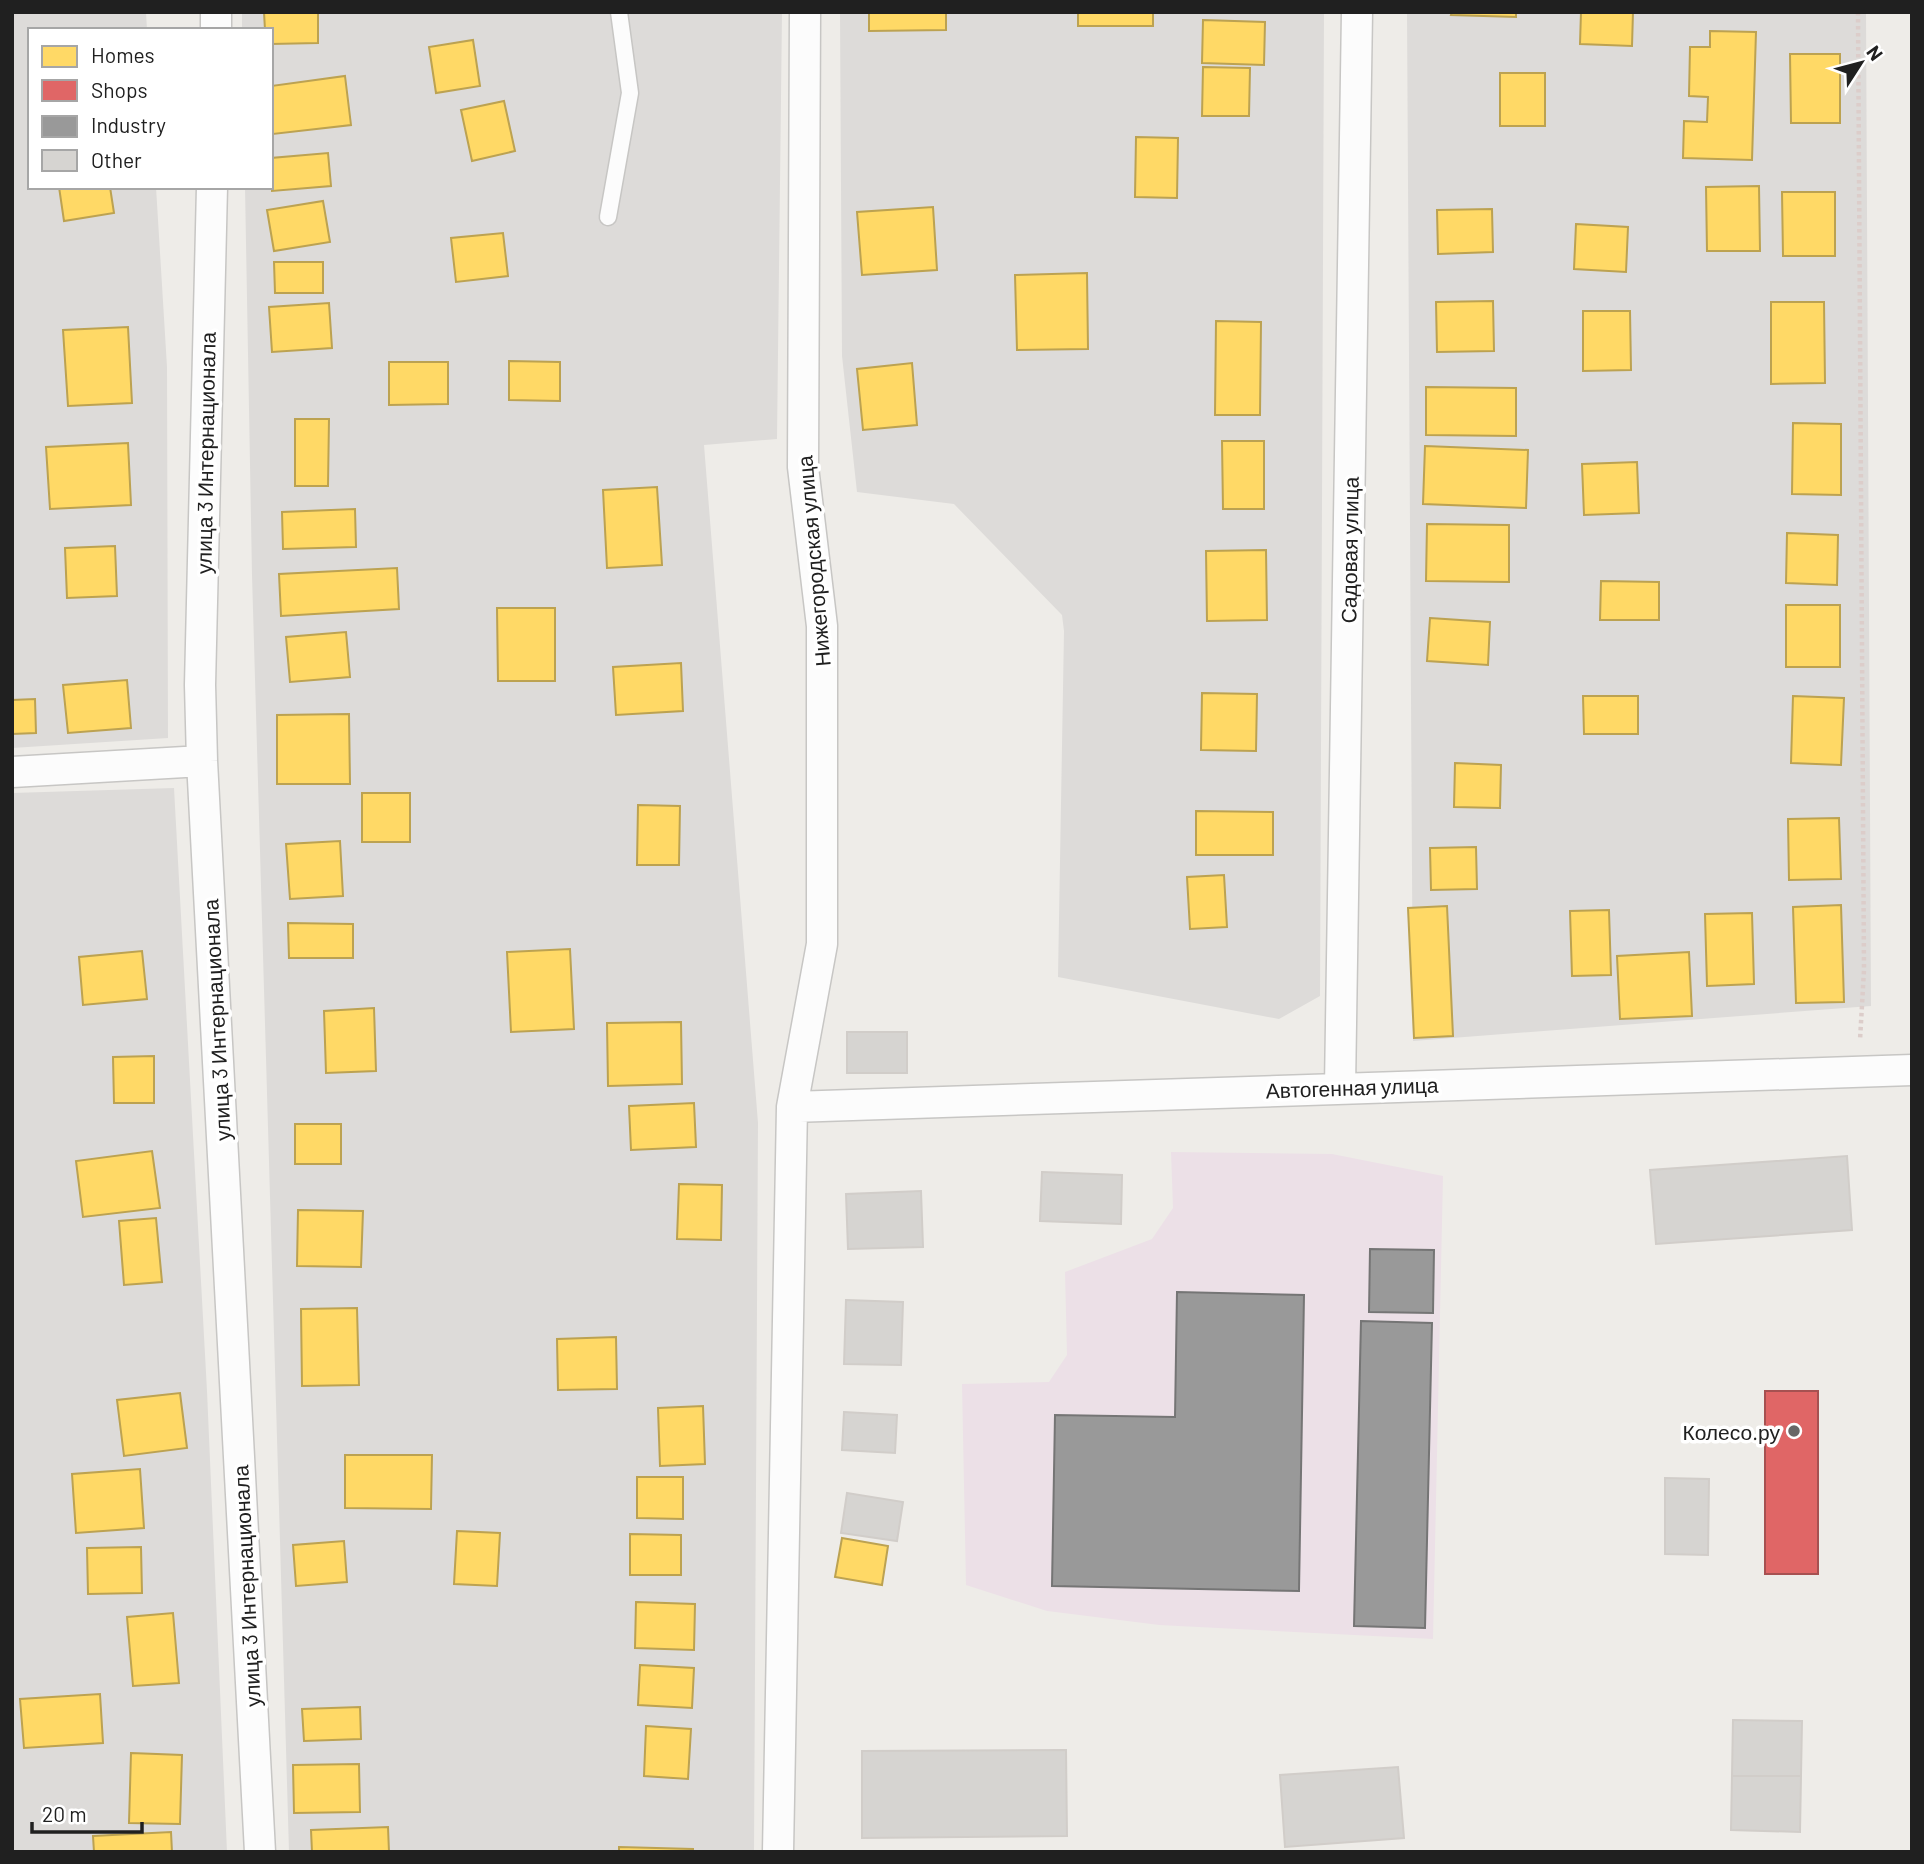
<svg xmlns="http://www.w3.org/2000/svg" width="1924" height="1864" viewBox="0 0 1924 1864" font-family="Barlow,sans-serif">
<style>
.residential{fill:#dddbd9}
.industrial{fill:#ece0e7}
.homes{fill:#ffd966;stroke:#bca251;stroke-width:2}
.shops{fill:#e06666;stroke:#a65151;stroke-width:2}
.industry{fill:#999;stroke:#757575;stroke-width:2}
.building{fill:#d6d4d1;stroke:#d1cdc9;stroke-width:2}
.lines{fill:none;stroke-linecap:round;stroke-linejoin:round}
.lane-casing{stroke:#c7c6c4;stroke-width:19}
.street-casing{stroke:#c7c6c4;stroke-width:33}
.path{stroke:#dccdca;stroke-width:4.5;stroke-dasharray:3.5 3.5;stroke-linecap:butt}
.lane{stroke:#fcfcfc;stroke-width:16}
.street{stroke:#fcfcfc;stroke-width:30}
.poi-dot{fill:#686766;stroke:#fff;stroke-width:2.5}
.labels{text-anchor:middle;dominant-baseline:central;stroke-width:7;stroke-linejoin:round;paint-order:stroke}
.street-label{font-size:21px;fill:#202020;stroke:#fff}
.poi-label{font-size:21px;fill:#202020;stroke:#fff;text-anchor:end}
</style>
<rect width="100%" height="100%" fill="#eeece8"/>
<path class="residential" d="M12,12H146L147,30H30V187H156L167,367L168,738L12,748Z
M242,12H782L777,439L704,445L758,1123L754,1852H289L252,575L245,187H271V30H242Z
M840,12H1324L1320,996L1279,1019L1058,977L1064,631L1062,615L954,504L857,492L842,356Z
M1407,12H1866L1871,1006L1413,1041Z
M174,788L207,1391L227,1852H12V793Z"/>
<path class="industrial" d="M1171,1152L1332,1154L1443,1176L1433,1639L1159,1625L1047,1611L966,1585L962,1384L1049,1382L1067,1355L1065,1272L1152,1239L1173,1208Z"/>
<path class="homes" d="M264,12H318V43L271,44V30H265Z
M869,12H946V30L869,31Z
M1078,12H1153V26H1078Z
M1452,12H1516V17L1451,15Z
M1581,12H1633L1632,46L1580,44Z
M1203,20L1265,22L1264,65L1202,63Z
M1710,31L1756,32L1752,160L1683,158L1684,121L1707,122L1708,97L1689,96L1690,47H1710Z
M473,40L480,86L436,93L429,47Z
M1790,54H1840V123H1791Z
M1203,67L1250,68L1249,116H1202Z
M1500,73H1545V126H1500Z
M345,76L351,125L273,134L271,119V86Z
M504,101L515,151L472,161L461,110Z
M1136,137L1178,138L1177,198L1135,197Z
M328,153L331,186L272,191L271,158Z
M1759,186L1760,251H1707L1706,187Z
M59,187H110L114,213L64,221Z
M1782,192H1835V256H1783Z
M323,201L330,242L274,251L267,210Z
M933,207L937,270L862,275L857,212Z
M1492,209L1493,252L1438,254L1437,210Z
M1576,224L1628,227L1626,272L1574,269Z
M503,233L508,276L456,282L451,238Z
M274,262H323V293H275Z
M1087,273L1088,349L1017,350L1015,275Z
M1493,301L1494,351L1437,352L1436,302Z
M1771,302H1824L1825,383L1771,384Z
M329,303L332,348L272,352L269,307Z
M1583,311H1630L1631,370L1583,371Z
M1216,321L1261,322L1260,415H1215Z
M128,327L132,403L68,406L63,330Z
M509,361L560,362V401L509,400Z
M389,362H448V404L389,405Z
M912,363L917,425L863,430L857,369Z
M1426,387L1516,388V436L1426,435Z
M295,419H329L328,486H295Z
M1793,423L1841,424V495L1792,494Z
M1222,441H1264V509H1223Z
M128,443L131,505L50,509L46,447Z
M1425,446L1528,450L1526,508L1423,504Z
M1637,462L1639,513L1584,515L1582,464Z
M657,487L662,565L607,568L603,490Z
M355,509L356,547L283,549L282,512Z
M1427,524L1509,525V582L1426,581Z
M1787,533L1838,535L1837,585L1786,583Z
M115,546L117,596L67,598L65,548Z
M1266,550L1267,620L1207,621L1206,551Z
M397,568L399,609L281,616L279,574Z
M1601,581L1659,582V620H1600Z
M1786,605H1840V667H1786Z
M497,608H555V681H498Z
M1430,618L1490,622L1488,665L1427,661Z
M346,632L350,677L290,682L286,637Z
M681,663L683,711L616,715L613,667Z
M127,680L131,728L68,733L63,685Z
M1202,693L1257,694L1256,751L1201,750Z
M1583,696H1638V734H1584Z
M1793,696L1844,698L1841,765L1791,763Z
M35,699L36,733L12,734V700Z
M349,714L350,784H277V715Z
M1455,763L1501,765L1500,808L1454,807Z
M362,793H410V842H362Z
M638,805L680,806L679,865H637Z
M1196,811L1273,812V855H1196Z
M1839,818L1841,879L1789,880L1788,819Z
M340,841L343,896L290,899L286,844Z
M1476,847L1477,889L1431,890L1430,848Z
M1224,875L1227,927L1190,929L1187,877Z
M1841,905L1844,1002L1796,1003L1793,907Z
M1447,906L1453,1036L1414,1038L1408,908Z
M1609,910L1611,975L1572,976L1570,911Z
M1752,913L1754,984L1707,986L1705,914Z
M288,923L353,924V958H289Z
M570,949L574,1029L511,1032L507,952Z
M142,951L147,999L83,1005L79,957Z
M1689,952L1692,1016L1620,1019L1617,956Z
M374,1008L376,1071L326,1073L324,1011Z
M681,1022L682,1084L608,1086L607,1023Z
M154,1056V1103H114L113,1057Z
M694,1103L696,1147L631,1150L629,1106Z
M295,1124H341V1164H295Z
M152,1151L160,1208L83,1217L76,1161Z
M679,1184L722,1185L721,1240L677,1239Z
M298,1210L363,1211L361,1267L297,1266Z
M156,1218L162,1282L124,1285L119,1221Z
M357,1308L359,1385L302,1386L301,1309Z
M616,1337L617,1389L558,1390L557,1339Z
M180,1393L187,1448L124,1456L117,1400Z
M703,1406L705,1464L660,1466L658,1408Z
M345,1455H432L431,1509L345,1508Z
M140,1469L144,1528L76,1533L72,1474Z
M637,1477H683V1519L637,1518Z
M457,1531L500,1533L497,1586L454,1584Z
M630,1534L681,1535V1575H630Z
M842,1538L888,1546L882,1585L835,1577Z
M344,1541L347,1582L296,1586L293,1545Z
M141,1547L142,1593L88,1594L87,1548Z
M636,1602L695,1604L694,1650L635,1648Z
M173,1613L179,1683L133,1686L127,1617Z
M640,1665L694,1668L692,1708L638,1705Z
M100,1694L103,1743L24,1748L20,1699Z
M360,1707L361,1739L304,1741L302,1709Z
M646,1726L691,1729L688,1779L644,1776Z
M131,1753L182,1755L180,1824L129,1823Z
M359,1764L360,1812L294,1813L293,1765Z
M388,1827L389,1852H312L311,1830Z
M171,1832L172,1852H94L93,1836Z
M619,1847L693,1849V1852H619Z"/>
<path class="shops" d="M1765,1391H1818V1574H1765Z"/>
<path class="industry" d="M1370,1249L1434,1250L1433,1313L1369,1312Z
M1177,1292L1304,1295L1299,1591L1052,1586L1055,1415L1175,1417Z
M1361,1321L1432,1323L1425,1628L1354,1626Z"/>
<path class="building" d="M847,1032H907V1073H847Z
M1847,1156L1852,1230L1656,1244L1650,1170Z
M1042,1172L1122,1175L1121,1224L1040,1221Z
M921,1191L923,1247L848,1249L846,1194Z
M846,1300L903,1302L901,1365L844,1364Z
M844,1412L897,1415L895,1453L842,1450Z
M1665,1478L1709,1479L1708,1555L1665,1554Z
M847,1493L903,1502L897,1541L841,1533Z
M1733,1720L1802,1721L1801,1776H1732Z
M1066,1750L1067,1836L862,1838V1751Z
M1398,1767L1404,1838L1285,1847L1280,1775Z
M1732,1776H1801L1800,1832L1731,1830Z"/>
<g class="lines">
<g class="lane-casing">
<path id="lane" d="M608,217L630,93L619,12"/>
</g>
<g class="street-casing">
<path id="street" d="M216,30V12
M212,187L200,685L202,761L260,1852
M12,772L202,761
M1340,1087L1357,12
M792,1107L1912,1070
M778,1852L792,1107L822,944V626L803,467L805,12"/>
</g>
<path class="path" d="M1858,12L1864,970L1860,1040"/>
<use href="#lane" class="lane"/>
<use href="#street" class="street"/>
</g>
<circle class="poi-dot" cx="1794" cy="1431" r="7"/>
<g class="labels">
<g class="street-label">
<text transform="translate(205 453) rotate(-89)">улица 3 Интернационала</text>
<text transform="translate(1349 550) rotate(-89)">Садовая улица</text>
<text transform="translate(813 561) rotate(-95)">Нижегородская улица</text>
<text transform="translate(216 1020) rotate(-93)">улица 3 Интернационала</text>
<text transform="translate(1352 1087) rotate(-2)">Автогенная улица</text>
<text transform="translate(246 1586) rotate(-93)">улица 3 Интернационала</text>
</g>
<g class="poi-label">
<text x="1780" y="1431">Колесо.ру</text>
</g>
</g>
<rect width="1924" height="1864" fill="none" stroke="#202020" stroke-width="28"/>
<rect x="28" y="28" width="245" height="161" fill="#ffffff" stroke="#a6a6a6" stroke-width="2"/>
<rect x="42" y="46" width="35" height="21" fill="#ffd966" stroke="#a6a6a6" stroke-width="2"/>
<text x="91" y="63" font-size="21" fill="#202020">Homes</text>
<rect x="42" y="80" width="35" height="21" fill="#e06666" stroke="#a6a6a6" stroke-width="2"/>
<text x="91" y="98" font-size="21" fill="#202020">Shops</text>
<rect x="42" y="116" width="35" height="21" fill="#999999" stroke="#a6a6a6" stroke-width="2"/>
<text x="91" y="133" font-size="21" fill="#202020">Industry</text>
<rect x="42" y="150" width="35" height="21" fill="#d6d4d1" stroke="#a6a6a6" stroke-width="2"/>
<text x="91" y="168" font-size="21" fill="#202020">Other</text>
<g transform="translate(1861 63) rotate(54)" stroke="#ffffff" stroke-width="5" paint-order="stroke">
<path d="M0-5L12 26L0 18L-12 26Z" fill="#202020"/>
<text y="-10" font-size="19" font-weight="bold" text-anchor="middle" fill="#202020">N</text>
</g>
<path d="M32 1822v10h110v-10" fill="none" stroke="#202020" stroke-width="3.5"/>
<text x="42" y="1822" font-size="21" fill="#202020" stroke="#ffffff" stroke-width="5" paint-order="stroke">20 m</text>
</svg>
